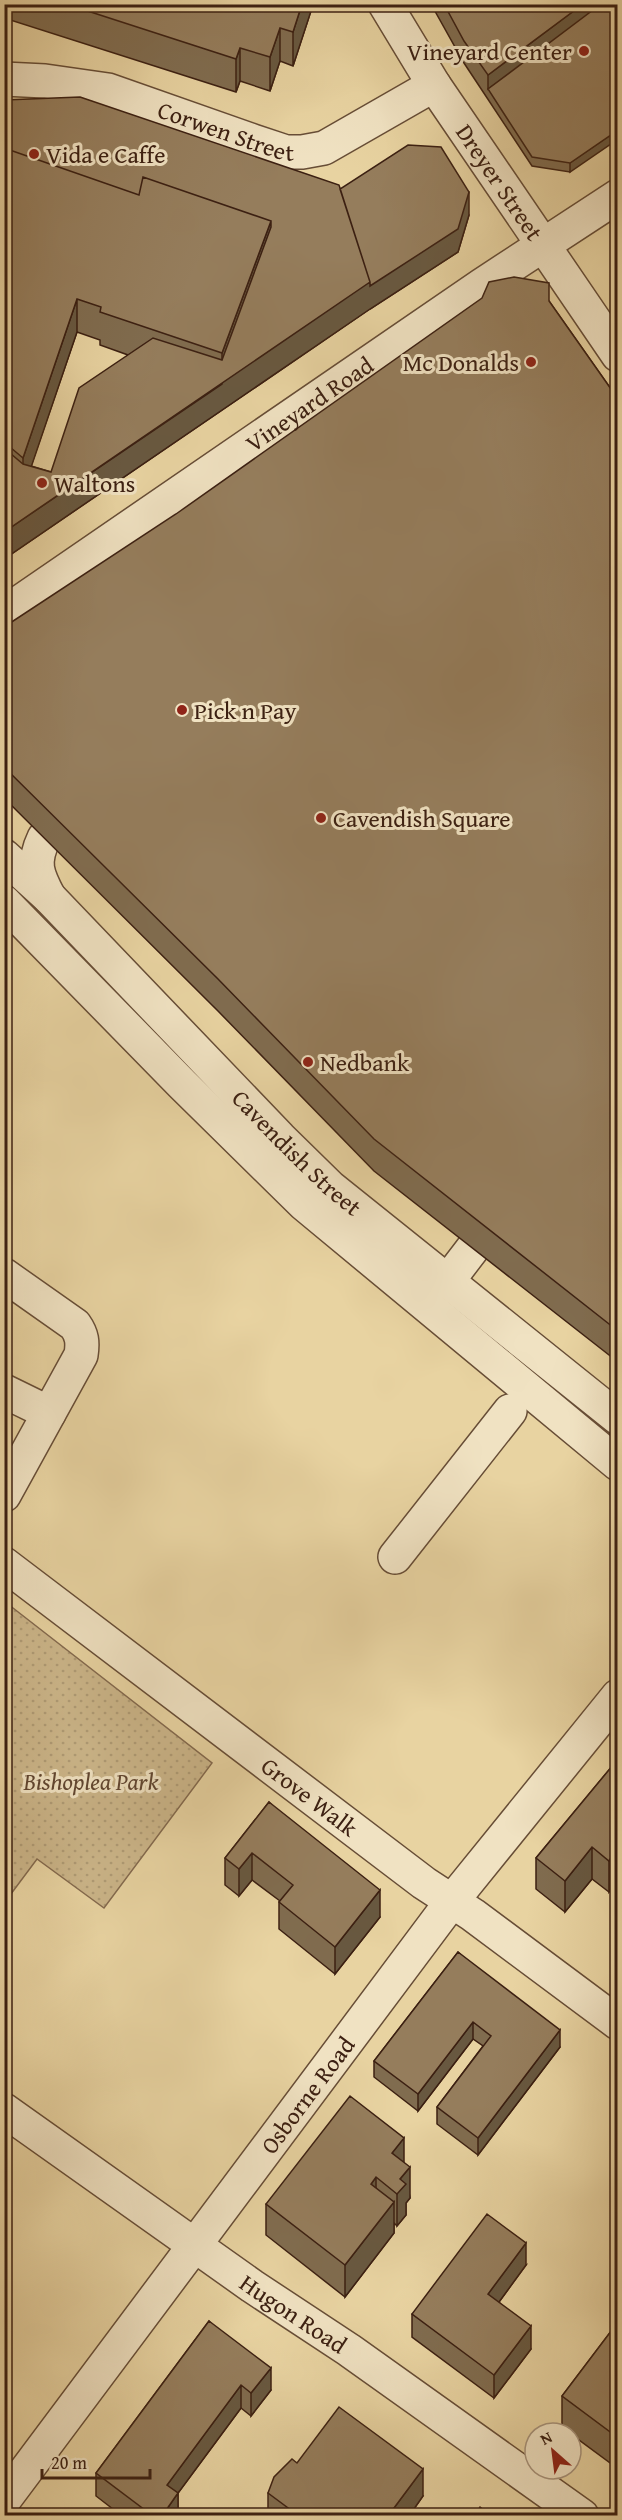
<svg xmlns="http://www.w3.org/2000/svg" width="622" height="2520" viewBox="0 0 622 2520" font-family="'Gentium Book Plus',serif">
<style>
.park{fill:url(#park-dots);stroke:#846a4e;stroke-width:1.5}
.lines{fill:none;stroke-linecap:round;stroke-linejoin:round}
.minor-casing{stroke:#674d36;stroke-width:36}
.minor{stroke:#f0e2c2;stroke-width:33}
.wall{fill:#806c4f;stroke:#3c2012;stroke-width:1.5;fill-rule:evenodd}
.shaded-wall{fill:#685840;stroke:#3c2012;stroke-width:1.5}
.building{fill:#957d5c;stroke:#3c2012;stroke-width:1.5}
.poi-dot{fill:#8f2418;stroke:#f0e2c2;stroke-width:2}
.labels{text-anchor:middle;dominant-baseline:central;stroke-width:6;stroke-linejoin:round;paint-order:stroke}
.poi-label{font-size:24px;fill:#3c2012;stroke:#f0e2c2;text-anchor:start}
.street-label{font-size:24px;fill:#3c2012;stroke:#f0e2c2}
.park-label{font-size:24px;font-style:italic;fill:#604530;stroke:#f0e2c2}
</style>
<defs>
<pattern id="park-dots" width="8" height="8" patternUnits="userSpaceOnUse" patternTransform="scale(1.5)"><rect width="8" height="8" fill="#cbb589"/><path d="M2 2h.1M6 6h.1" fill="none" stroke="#af9b75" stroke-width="1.8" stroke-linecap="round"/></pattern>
</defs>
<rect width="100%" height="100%" fill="#e8d3a1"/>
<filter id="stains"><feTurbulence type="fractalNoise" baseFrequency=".00333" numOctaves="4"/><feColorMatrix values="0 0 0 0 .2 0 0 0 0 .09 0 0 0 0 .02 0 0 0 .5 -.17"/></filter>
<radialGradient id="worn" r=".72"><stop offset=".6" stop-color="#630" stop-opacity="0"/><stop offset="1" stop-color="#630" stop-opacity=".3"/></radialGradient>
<path class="park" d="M4,1601L212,1763L104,1908L37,1859L5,1902Z"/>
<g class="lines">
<g class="minor-casing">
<g id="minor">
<path id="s1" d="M385,4L434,85L618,355"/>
<path id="s2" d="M4,79L45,81L108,90L253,141L286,152H302L324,148L434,85"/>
<path id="s3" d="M4,613L482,285L618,196"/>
<path d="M44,838C32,863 37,874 49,897"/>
<path id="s4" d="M4,856L49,897L280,1138L330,1187L618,1418"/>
<path d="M4,902L182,1084L304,1204L618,1464"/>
<path d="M4,1275L75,1325C82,1335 83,1342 81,1355L4,1495"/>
<path d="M447,1282L473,1248"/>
<path d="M4,1391L49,1413"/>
<path d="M395,1557L510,1411"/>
<path id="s5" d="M4,1564L424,1883L473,1915L618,2023"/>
<path id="s6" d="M4,2110L252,2286L349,2350L582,2516"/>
<path id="s7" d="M4,2500L452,1901L618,1696"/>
</g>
</g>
<use href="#minor" class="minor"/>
</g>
<path class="wall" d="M4,4H311V11L293,66L280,61L270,91L240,81L236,92L4,18Z
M431,4H618L570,172L532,166L464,63Z
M4,100L340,189L469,215L458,252L370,309L4,559ZM77,332L100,340V345L128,355L51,472L31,466Z
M549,301L618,399V1362L374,1171L218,1011L4,798V627Z
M618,1759V1892L612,1888L609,1892L592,1879L565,1912L536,1889V1858Z
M269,1802L380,1917L335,1974L279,1929V1902L280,1901L252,1880L239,1896L225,1885V1858Z
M458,1952L560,2047L478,2155L437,2124V2107L483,2046L473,2039L418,2111L374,2077V2061Z
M404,2163L410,2198L406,2203V2215L397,2226L394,2223V2233L345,2297L266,2235V2204Z
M526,2265L499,2302L531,2349L494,2398L412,2337V2314Z
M209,2321L271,2390L251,2416L241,2408L178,2493V2516H122L96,2496V2473Z
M618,2322V2467L617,2468L571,2434V2433H570L562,2427V2396Z
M297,2463L423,2496L409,2516H268V2493Z"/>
<path class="shaded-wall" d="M302,4H311V11L293,66V32Z
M583,4H613L488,89V75Z
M280,28V61L270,91V57Z
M240,48V81L236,92V59Z
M618,130V139L570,172V163Z
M469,192V215L458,252L370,309L4,559V532L222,384V353L271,221Z
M77,299V332L23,491V458Z
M592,1847V1879L565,1912V1881Z
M252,1853V1880L239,1896V1869Z
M612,1856V1888L609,1892V1861Z
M380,1890V1917L335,1974V1947Z
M473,2022V2039L418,2111V2094Z
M560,2030V2047L478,2155V2138Z
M404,2138V2169L392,2153Z
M410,2167V2198L406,2203V2215L397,2226V2194L400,2179Z
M376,2177V2209L371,2184Z
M394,2202V2233L345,2297V2265Z
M526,2243V2265L488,2317V2294Z
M531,2326V2349L494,2398V2375Z
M271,2368V2390L251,2416V2393Z
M241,2385V2408L167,2508V2485Z
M618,2436V2467L617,2468V2437Z
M423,2469V2496L409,2516H388Z
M178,2493V2516H162Z"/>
<path class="building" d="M66,4H302L293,32L280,28L270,57L240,48L236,59Z
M444,4H583L488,75L464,41Z
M601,4H618V130L570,163L532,157L488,89Z
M80,97L339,185L370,282L4,532V448L23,464L51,472L79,388L153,338L222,360L271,227V221L143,177L139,195L4,148V100Z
M408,145L441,147L469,192L458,229L370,286V282L340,189Z
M4,148L139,195L143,177L271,221L222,353L100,312L101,307L77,299L23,458L4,442Z
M514,277L549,283V301L618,399V1331L374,1139L218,979L4,767V627L176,514L482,298L489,282Z
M618,1759V1861L612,1856L609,1861L592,1847L565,1881L536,1858Z
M269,1802L380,1890L335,1947L279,1902L293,1885L252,1853L239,1869L225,1858Z
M458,1952L560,2030L478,2138L437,2107L491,2036L473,2022L418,2094L374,2061Z
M350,2096L404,2138L392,2153L410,2167L400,2179L406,2184L397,2194L376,2177L371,2184L394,2202L345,2265L266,2204Z
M487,2214L526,2243L488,2294L531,2326L494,2375L412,2314Z
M209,2321L271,2368L251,2393L241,2385L167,2485L178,2493L162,2516H153L96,2473Z
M618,2322V2436L617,2437L562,2396Z
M339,2407L423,2469L388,2516H299L268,2493L274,2477L292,2459L297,2463Z
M480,2507L491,2516H474Z"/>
<g class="poi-dot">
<circle cx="584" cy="51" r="6"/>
<circle cx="34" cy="154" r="6"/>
<circle cx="531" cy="362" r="6"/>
<circle cx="42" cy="483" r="6"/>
<circle cx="182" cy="710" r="6"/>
<circle cx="321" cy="818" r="6"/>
<circle cx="308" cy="1062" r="6"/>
</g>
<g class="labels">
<g class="poi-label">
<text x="572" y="51" text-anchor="end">Vineyard Center</text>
<text x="46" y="154">Vida e Caffe</text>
<text x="519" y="362" text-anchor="end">Mc Donalds</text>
<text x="54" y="483">Waltons</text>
<text x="194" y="710">Pick n Pay</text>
<text x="333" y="818">Cavendish Square</text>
<text x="320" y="1062">Nedbank</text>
</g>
<g class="street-label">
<text stroke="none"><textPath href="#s2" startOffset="230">Corwen Street</textPath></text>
<text stroke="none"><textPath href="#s1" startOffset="212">Dreyer Street</textPath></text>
<text stroke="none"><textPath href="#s3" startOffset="370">Vineyard Road</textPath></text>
<text stroke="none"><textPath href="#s4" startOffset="417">Cavendish Street</textPath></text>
<text stroke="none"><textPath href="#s5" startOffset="384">Grove Walk</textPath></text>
<text stroke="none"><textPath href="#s7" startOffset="506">Osborne Road</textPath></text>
<text stroke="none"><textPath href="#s6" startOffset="354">Hugon Road</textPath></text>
</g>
<g class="park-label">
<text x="91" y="1781">Bishoplea Park</text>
</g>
</g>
<rect width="622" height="2520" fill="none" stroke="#e8d3a1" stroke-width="24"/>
<rect x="6" y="6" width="610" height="2508" fill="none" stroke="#3c2012" stroke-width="3"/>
<rect x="12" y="12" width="598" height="2496" fill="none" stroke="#3c2012" stroke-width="1.5"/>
<g transform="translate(553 2451) rotate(332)"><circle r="28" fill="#f0e2c2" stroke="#a8947c" stroke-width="1.5"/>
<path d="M0-4.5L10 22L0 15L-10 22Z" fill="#8f2418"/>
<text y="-9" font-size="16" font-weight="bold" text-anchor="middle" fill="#3c2012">N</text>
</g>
<path d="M42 2469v9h108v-9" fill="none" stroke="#3c2012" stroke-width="3"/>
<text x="51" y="2469" font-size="18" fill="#3c2012" stroke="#f0e2c2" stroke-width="4.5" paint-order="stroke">20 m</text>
<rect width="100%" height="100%" filter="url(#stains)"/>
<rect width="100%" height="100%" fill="url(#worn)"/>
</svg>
